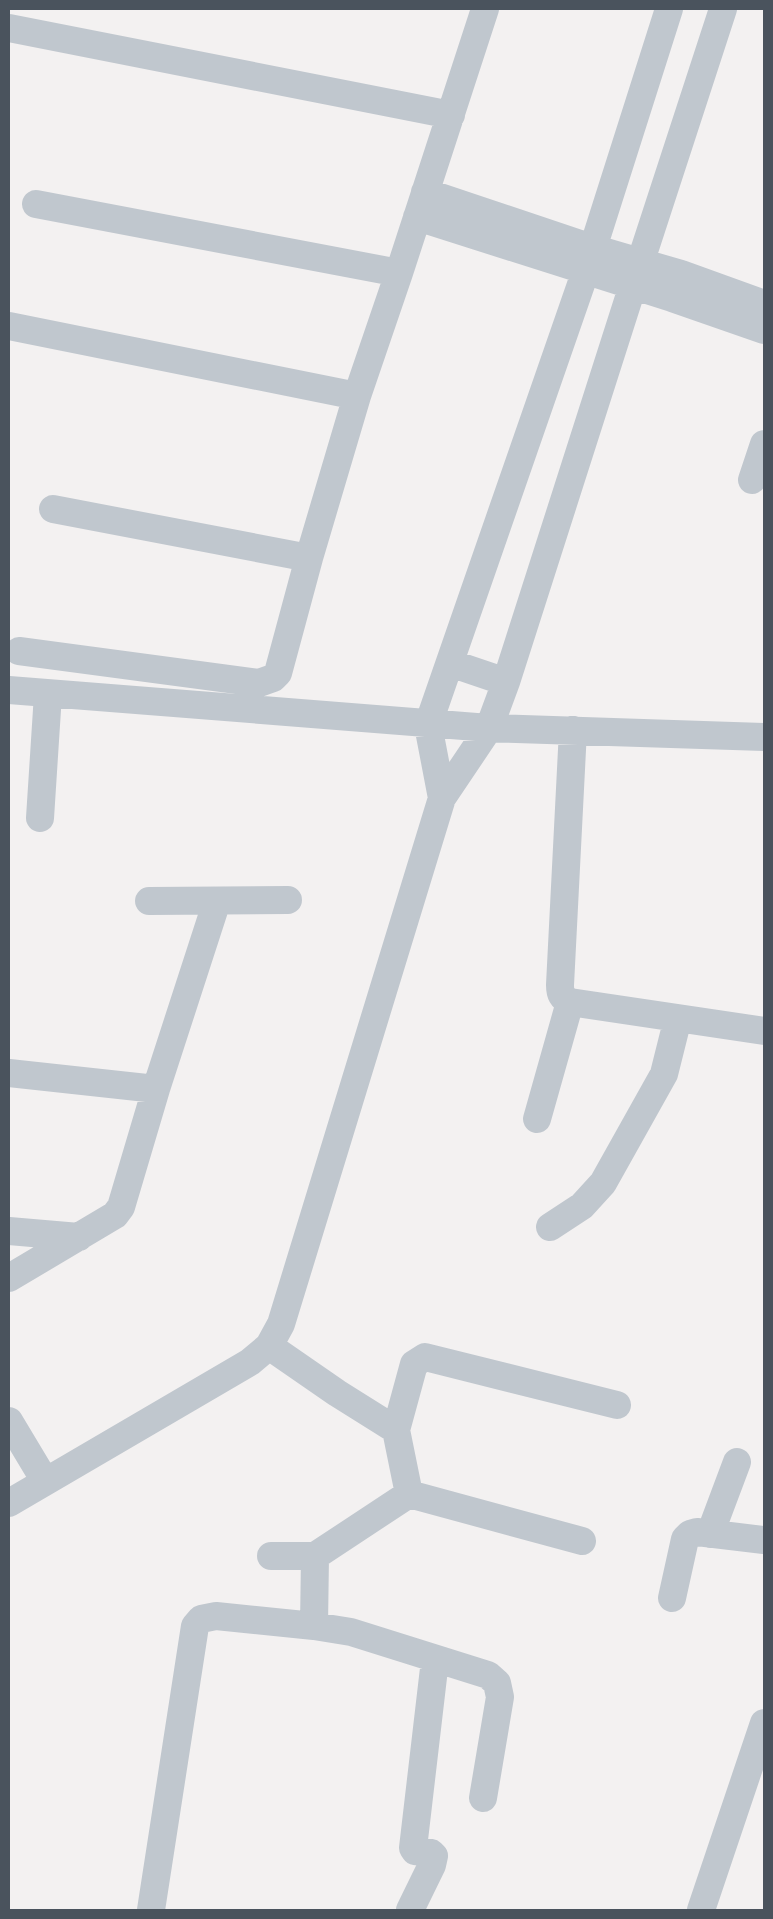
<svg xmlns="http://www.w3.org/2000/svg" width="773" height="1919" viewBox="0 0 773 1919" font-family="'Archivo Narrow',sans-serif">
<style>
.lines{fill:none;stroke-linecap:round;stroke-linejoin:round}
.minor{stroke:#c0c7ce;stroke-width:28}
</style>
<rect width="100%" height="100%" fill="#f3f1f1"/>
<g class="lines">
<path class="minor" d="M9,28L451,115
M425,192L592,248L681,274L764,304
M36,204L399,273
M417,217L672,298L764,330
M9,326L357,396
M752,480L764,444
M53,509L309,558
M19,651L259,683L273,678L278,673L309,558L357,396L399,273L485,9
M450,663L506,682
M9,690L489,728L764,737
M573,730L560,985C560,994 562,998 570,1002L764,1031
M442,798L428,725L586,270L669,9
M40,818L48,694
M149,901L288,900
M9,1073L156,1089
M537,1119L570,1002
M550,1227L582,1206L603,1183L664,1074L678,1018
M9,1231L79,1237
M9,1278L115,1215L121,1207L156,1089L217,901
M269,1346L337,1393L396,1430
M9,1421L45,1481
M409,1494L396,1430L414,1364L425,1357L617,1405
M9,1503L250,1362L269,1346L281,1324L442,798L489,728L506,682L633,285L723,9
M710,1534L737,1462
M271,1556H315L409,1494L582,1541
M315,1556L314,1626L351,1632L488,1675L497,1683L500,1697L483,1798
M672,1598L685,1539L690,1534L697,1532L764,1540
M151,1910L195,1626L201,1619L216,1616L314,1626
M410,1910L432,1865L434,1856L431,1853L415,1851L413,1848L435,1660
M701,1910L764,1723"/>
</g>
<rect width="773" height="1919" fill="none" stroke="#4a535d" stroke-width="20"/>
</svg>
